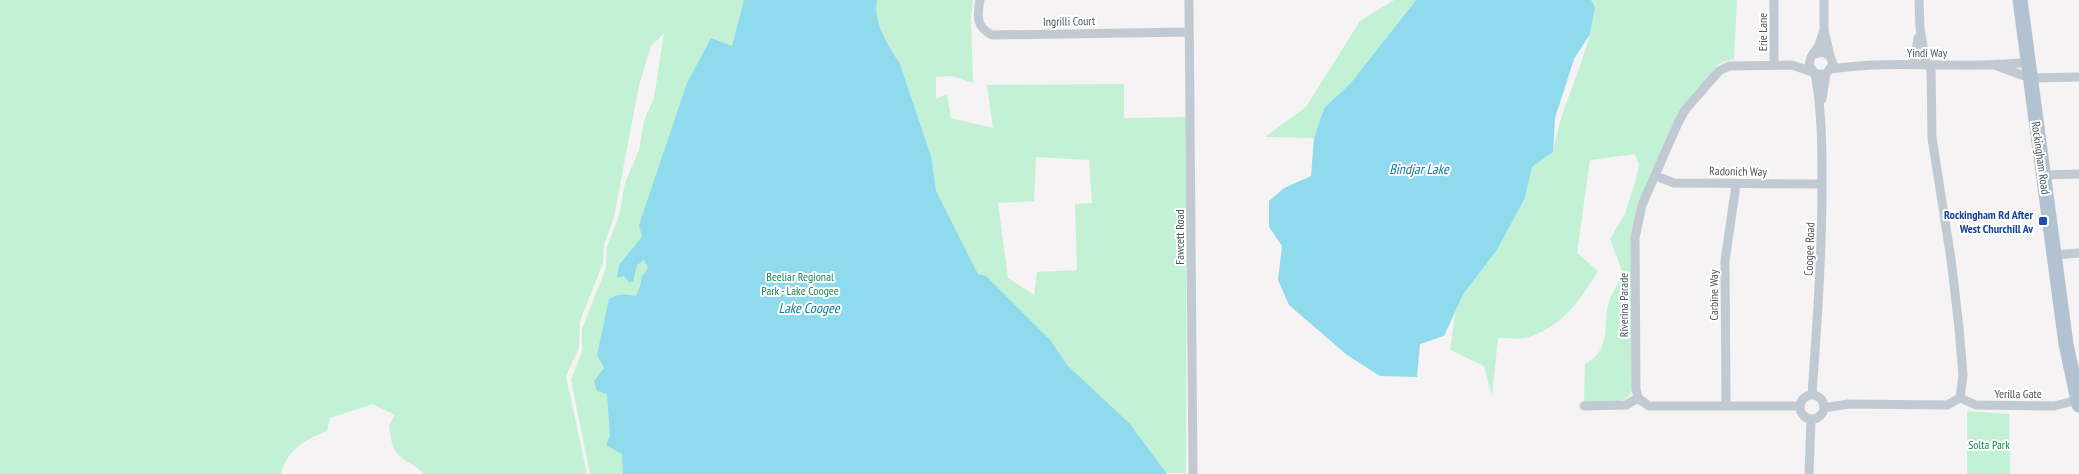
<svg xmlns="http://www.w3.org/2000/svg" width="2079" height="474" viewBox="0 0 2079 474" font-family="'PT Sans Narrow',sans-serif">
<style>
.green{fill:#c3f1d5;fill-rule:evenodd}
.water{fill:#90daee}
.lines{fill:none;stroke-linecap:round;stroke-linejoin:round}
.street{stroke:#c1cad2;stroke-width:9}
.primary{stroke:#b3c2d1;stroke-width:15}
.transit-dot{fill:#1a4fb4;stroke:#fff;stroke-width:2}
.labels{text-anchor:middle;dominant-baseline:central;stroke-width:4;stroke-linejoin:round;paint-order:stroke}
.street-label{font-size:12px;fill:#4a5661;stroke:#fff}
.transit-label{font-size:12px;font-weight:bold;fill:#164399;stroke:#fff;text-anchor:end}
.park-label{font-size:12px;fill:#17864f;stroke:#fff}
.water-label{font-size:14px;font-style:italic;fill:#0c7c9b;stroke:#fff}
</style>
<rect width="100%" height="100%" fill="#f5f3f3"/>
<path class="green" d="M0,0H973L971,18L973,83L952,76L936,77V99L947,94L951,118L993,128L987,85L1124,84V118L1187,117L1186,473L590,474L571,380L582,351V329L606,268L607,246L619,216L625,183L639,150L644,121L654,98L664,33L651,46L639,85L614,217L604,245L603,263L580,321L579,348L566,376L587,474H423C420,469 416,467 411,464C392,453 392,446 389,425L395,415L373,404L330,418L327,431C305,439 287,450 281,474H0ZM1036,157L1089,160L1092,203L1075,204L1077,270L1037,272L1034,295L1008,278L998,203L1034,201Z
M1394,0H1416L1350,84L1324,108L1314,138L1265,137L1306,107L1360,21Z
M1591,0H1737L1734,59L1722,62L1717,66L1674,121L1637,209L1632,391C1624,408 1600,403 1584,403L1585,364C1613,349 1602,324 1609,301C1613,292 1619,282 1623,273L1610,239L1625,214L1636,179L1639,165L1635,154L1590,160L1577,253L1598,271C1580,300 1563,326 1529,337C1521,340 1508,338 1498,338L1492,396L1484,366L1450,350L1455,314L1464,293L1497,250L1525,198L1532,167L1553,152C1555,142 1557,132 1560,122C1567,96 1602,22 1591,0Z
M1967,411L2009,414L2010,474H1967Z"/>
<path class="water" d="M744,0H877C872,19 888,46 899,62L931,156L936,191L978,274L986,276L1051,341L1067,365L1130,424L1167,474H623L622,454L606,445L610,436L607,394L597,391L594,381L604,368L597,355L609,299C619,293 626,294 636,296L641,283V278L648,268L644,260L637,265L633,282H629L624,276L617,278L619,265L642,237L639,225L687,83L711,38L732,46Z
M1416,0H1591L1595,7L1590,34L1574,59L1555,118L1553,152L1532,167L1525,198L1497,250L1464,293L1444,336L1420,344L1417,377L1380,376L1347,355L1289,305L1278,280L1282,246L1269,227V201L1284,188L1311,176L1314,138L1324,108L1350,84Z"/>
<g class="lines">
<path class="street" d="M980,0C977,16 976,27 992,35L1189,32
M1189,0L1193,474
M1774,0V65
M1824,0V30L1830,56
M1919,0L1920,28L1926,65
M1814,54L1823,52L1830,56L1833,64L1826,74H1815L1809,65L1811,57L1819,45L1824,30
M1914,65L1918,38
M1997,66L2030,78L2079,77
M1831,69C1896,59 1963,70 2028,62
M1822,99L1826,74
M2043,175L2079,174
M1656,176L1674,183L1822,184
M2054,255L2079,253
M1800 407a12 12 0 1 1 24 0a12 12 0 1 1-24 0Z
M1812,395C1817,324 1822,255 1822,184C1822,147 1822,111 1815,74
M1960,398L1976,405L2054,406L2077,400
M1584,406L1626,405L1638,398
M1726,406L1725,261L1736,185
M1799,406H1649L1638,398L1636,389L1635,238L1642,205L1678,123L1685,110L1719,71L1729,66L1792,65L1812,72
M1824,408L1848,404L1947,405L1960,398L1963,375L1959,328L1951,259L1932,138L1931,65
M1809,474L1811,420"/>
<path class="primary" d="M2020,0L2066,344L2079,405"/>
</g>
<rect class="transit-dot" x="2038" y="216" width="10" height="10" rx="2.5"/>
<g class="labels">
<g class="street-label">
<text transform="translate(1069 21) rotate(-1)">Ingrilli Court</text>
<text transform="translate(1762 32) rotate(-90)">Erie Lane</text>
<text x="1927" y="52">Yindi Way</text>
<text transform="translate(2041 158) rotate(82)">Rockingham Road</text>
<text transform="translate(1738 171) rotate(1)">Radonich Way</text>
<text transform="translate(1179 237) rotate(-90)">Fawcett Road</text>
<text transform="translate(1809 249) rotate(-88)">Coogee Road</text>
<text transform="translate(1713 295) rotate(-90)">Carbine Way</text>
<text transform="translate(1623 305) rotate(-90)">Riverina Parade</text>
<text x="2018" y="393">Yerilla Gate</text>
</g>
<g class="transit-label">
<text x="2033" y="214">Rockingham Rd After<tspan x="2033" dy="14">West Churchill Av</tspan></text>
</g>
<g class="park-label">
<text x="800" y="276">Beeliar Regional<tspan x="800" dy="14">Park - Lake Coogee</tspan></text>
<text x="1989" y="444">Solta Park</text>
</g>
<g class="water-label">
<text x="1419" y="169">Bindjar Lake</text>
<text x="809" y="308">Lake Coogee</text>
</g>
</g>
</svg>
